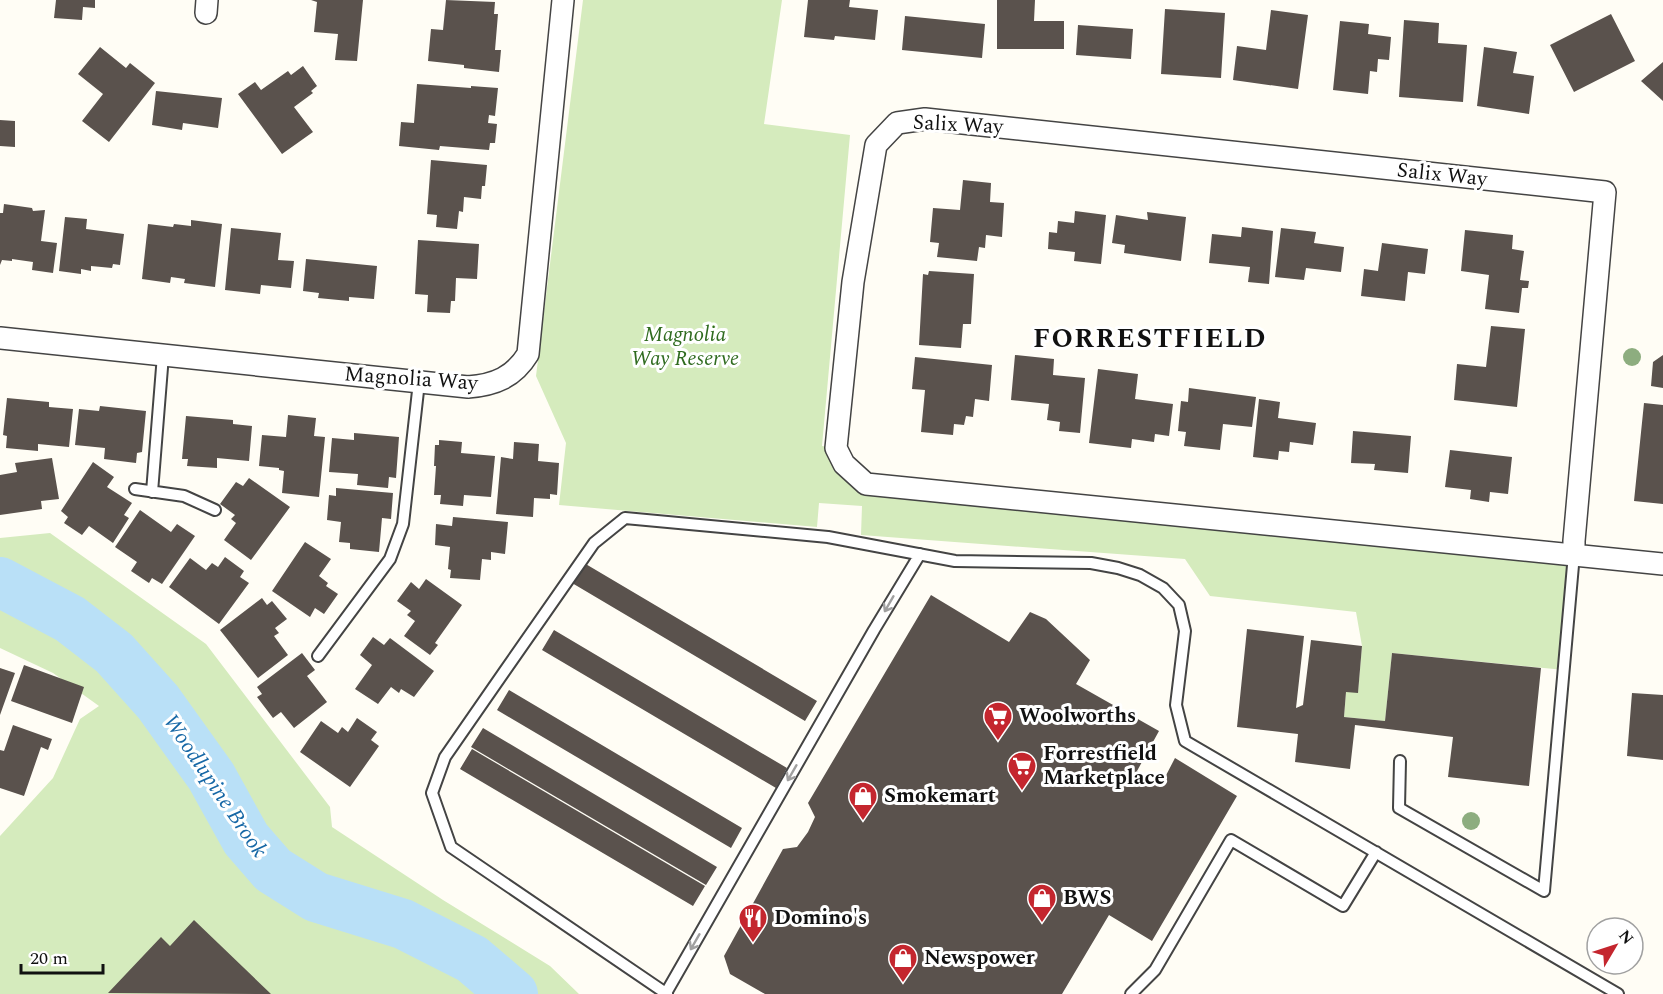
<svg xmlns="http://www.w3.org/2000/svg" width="1663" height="994" viewBox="0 0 1663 994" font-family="Spectral,serif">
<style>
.green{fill:#d5ebbd}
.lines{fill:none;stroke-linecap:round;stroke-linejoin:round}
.river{stroke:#b9e0f7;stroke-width:50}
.building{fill:#5a524d}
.lane-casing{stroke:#444;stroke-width:14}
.street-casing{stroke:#444;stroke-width:24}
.lane{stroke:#fff;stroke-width:10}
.street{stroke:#fff;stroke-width:21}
.tree{fill:#8dad7f}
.oneway{stroke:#a0a0a0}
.labels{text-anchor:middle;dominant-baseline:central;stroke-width:6;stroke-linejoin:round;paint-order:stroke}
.street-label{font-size:21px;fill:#111;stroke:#fff}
.park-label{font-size:21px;font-style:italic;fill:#2f6b1f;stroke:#fff}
.poi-label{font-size:21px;font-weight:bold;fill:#111;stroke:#fff;text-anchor:start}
.water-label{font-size:22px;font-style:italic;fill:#1768a6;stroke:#fff}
.district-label{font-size:27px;font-weight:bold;letter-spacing:1.5px;fill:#111;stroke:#fff}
</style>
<rect width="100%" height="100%" fill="#fffdf5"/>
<path class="green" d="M583,0H782L764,124L850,135L822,446L836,448L866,484L1574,554L1564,670L1392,653L1385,721L1344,717L1346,692H1358L1362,646L1356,612L1210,596L1185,559L861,535L862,506L819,503L817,527L559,505L566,443L536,376Z
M50,533L206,644L330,807L332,827L443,900L550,966L579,994H0V836L53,778L80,719L99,706L53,673L0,648V538Z"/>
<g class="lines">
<path class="river" d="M0,582L70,619L114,653L158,702L211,776L246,839L273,870L316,897L403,924L472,959L513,994"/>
</g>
<path class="building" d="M56,0H95V8L83,7L82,20L54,18Z
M311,0H363L357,61L335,60L338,34L314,32L317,2Z
M446,0L495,2L494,14H498L495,50H501L499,72L464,68V65L428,61L431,29L443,30Z
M808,0H850L849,7L878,10L875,40L835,36L834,40L804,37Z
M997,0H1035L1034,21H1064V49H997Z
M1165,9L1225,13L1221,78L1161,74Z
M1271,10L1308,15L1298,89L1233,80L1237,46L1266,50Z
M1611,14L1635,61L1574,92L1550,45Z
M905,16L985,24L982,58L902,50Z
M1404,20L1439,23L1438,43L1467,45L1463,102L1399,97Z
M1340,21L1369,24L1368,34L1391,37L1389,60L1378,59L1377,72L1370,71L1368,94L1333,90Z
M1078,25L1133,29L1131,59L1076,55Z
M100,47L126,68L130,63L155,83L109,142L82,121L103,94L78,74Z
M1484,47L1517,52L1513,73L1534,76L1529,114L1477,106Z
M1663,62V101L1641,81Z
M303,66L317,86L311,91L313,93L294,107L313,132L282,154L238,94L255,82L261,90L288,71L291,75Z
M417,84L471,88V86L498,88L495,116L489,115L488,123L497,124L495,143H490L489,150L440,146L439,150L399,146L401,122L414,123Z
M156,91L222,98L218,128L183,123L182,130L152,125Z
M0,120L15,121V147L0,146Z
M431,160L487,165L485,186H482L481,199L464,197L463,212L459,211L457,229L436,227L437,215L427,214Z
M963,180L991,183L990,202L1004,203L1002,237L986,235L985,248L979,247L977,261L937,257L939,243L930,242L933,208L960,210Z
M4,204L32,208L33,211L45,210L41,241L57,243L53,273L32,270L33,262L12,259V261L2,260L0,265V213H3Z
M1075,211L1106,215L1101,264L1074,261L1075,252L1048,249L1049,232L1057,233L1058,221L1074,223Z
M1147,212L1186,217L1181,261L1124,253L1125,245L1112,243L1116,215L1148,220Z
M65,217L87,219L86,229L124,234L120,265L113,264L112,268L91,266V271L81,269V274L59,271Z
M191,220L222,224L215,287L184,283L185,279L171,277L170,283L142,279L148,224L173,227L174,224L191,226Z
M1242,227L1273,231L1269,284L1248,282L1250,267L1209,263L1212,234L1241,237Z
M231,228L281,233L278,260L294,261L291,288L261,285L260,294L225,290Z
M1281,228L1316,232L1314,243L1344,247L1341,272L1306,268L1304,280L1275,277Z
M1465,230L1513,235L1512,249L1524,251L1520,280L1529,281L1528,288H1522L1519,313L1485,309L1489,275L1461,271Z
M418,240L479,244L477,279L456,278L455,301H451L450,313L427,312L428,295L415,294Z
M1382,243L1428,249L1425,274L1408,272L1405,301L1361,296L1364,269L1378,271Z
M306,259L377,266L374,299L349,297V301L318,298L319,293L303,291Z
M929,271L974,274L971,324H963L961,348L919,345L923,274L928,275Z
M1491,326L1525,329L1517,407L1454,400L1457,364L1486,367Z
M1015,355L1054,359L1053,375L1085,378L1080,433L1059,431L1060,422L1047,420L1049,404L1011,400Z
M1663,355V388L1651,386L1653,362Z
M915,357L992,365L989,401L975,399L973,417L966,416L964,425L954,424L953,435L921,432L925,390L912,389Z
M1098,369L1138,374L1135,399L1173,404L1169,436L1155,434L1154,442L1132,439L1131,448L1089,443Z
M1189,388L1256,397L1252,427L1223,424L1220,450L1184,446L1186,432L1178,431L1181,401L1188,402Z
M7,398L49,402V407L73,409L69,447L38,444V451L6,448L7,436L3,435Z
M1259,399L1280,402L1278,418L1316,423L1313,445L1290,442L1289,452L1279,451L1278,460L1253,457Z
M1644,403L1663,405V504L1634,501Z
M100,406L146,411L142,452L137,453L136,463L104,459L105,448L75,445L79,409L99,411Z
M288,415L316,418L314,436L325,437L319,497L282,493L284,471L279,470V468L259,466L262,435L286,437Z
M186,416L233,420V424L252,426L249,461L217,458V468L187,466L188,459H182Z
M1353,431L1411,436L1408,473L1374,470L1375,464L1351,463Z
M354,433L399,437L396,478L389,477L388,488L357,485L358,474L329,472L332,438L354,440Z
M439,440L462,442L461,453L495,456L491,497L464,495L463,506L440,504L441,495H434L436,466H434L435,445H439Z
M514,442L539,444L538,461L559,463L557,495L550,494V499L534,498L533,517L496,514L501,457L513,459Z
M1450,450L1512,457L1508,494L1490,492L1489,502L1470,499L1471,490L1445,487Z
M52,458L59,499L41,501L42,509L0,515V475L17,472L15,463Z
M93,462L114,477L107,487L132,503L124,515L129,518L113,543L89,526L82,535L64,523L68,517L61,511Z
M249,478L290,507L251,560L224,540L236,523L231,519L235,515L220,504L236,482L243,486Z
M336,488L393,493L391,519L382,518L379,552L350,549V543L339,542L341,522L327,520L329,495L336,496Z
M140,510L171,532L177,524L195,536L162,584L152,578L149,583L131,571L137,562L115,547Z
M453,517L508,522L505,554L491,552V560L482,559L480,580L450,578L451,570L448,569L450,547L435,545L436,524L452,526Z
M305,542L331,559L319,576L328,583L326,586L338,594L324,614L315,608L310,617L272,591Z
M225,557L244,571L240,577L249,583L219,624L169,587L190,558L206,570L212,563L218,567Z
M584,563L817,701L805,721L572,583Z
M426,579L462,605L435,643L438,645L430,655L404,636L415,621L407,615L411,611L397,601L411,582L419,589Z
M931,595L1009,642L1030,612L1046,619L1090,660L1076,684L1159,731L1137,771L1161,785L1175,758L1237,796L1152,941L1109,915L1062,994H765L730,974L724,956L783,849L797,847L808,832L815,817L808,803Z
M262,598L267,605L272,601L287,619L275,628L279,633L274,636L288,655L258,678L220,630Z
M1247,629L1304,636L1296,708L1303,705L1311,640L1362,646L1358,693L1346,692L1344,717L1385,721L1392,653L1541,668L1529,786L1448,777L1453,737L1355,725L1350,769L1295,762L1298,734L1237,727Z
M554,630L787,768L776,788L542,650Z
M373,637L384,645L390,638L434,671L414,697L401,689L399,693L391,687L378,704L355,689L372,665L360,655Z
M302,653L315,670L307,676L327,702L294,728L281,712L273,718L257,697L262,694L257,687Z
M24,665L84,687L72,723L11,701Z
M0,668L15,673L0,715Z
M509,690L742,828L731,848L497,710Z
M1632,693L1663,695V760L1627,756Z
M357,718L377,732L371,740L379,746L350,787L300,752L321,721L338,733L342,727L348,732Z
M13,725L52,739L48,750L41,747L24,796L0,788V750L4,751Z
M483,728L717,867L706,885L471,747Z
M472,749L705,886L693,906L460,769Z
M194,920L271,994L108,993L161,937L170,946Z"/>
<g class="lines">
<g class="lane-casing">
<path id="lane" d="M135,489L184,496L215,510
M152,492L163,355
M318,656L390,559L403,524L419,382
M1400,761L1399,808L1544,891L1574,554
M666,993L874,630L920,554
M667,994L451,847L432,793L445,757L504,672L594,543L625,518L828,537L955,561L1091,563L1118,568L1140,575L1163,588L1179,605L1185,631L1176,705L1185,741L1618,994
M1131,994L1155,970L1231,840L1343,906L1376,852"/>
</g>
<g class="street-casing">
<path id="street" d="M206,13L207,0
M0,338L468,387C495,385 514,377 528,354L563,0
M1574,554V541L1605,192L925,119L897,123L876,145L853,282L836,448L844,464L866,484L1663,564"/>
</g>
<use href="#lane" class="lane"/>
<use href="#street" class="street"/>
</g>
<g class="tree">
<circle cx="1632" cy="357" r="9"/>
<circle cx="1471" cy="821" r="9"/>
</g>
<defs><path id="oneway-shaft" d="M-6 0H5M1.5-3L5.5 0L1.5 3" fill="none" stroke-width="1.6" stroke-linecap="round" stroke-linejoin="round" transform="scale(1.5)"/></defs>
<g class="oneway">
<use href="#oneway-shaft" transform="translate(889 604) rotate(120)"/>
<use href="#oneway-shaft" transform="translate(792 773) rotate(120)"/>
<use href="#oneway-shaft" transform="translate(695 942) rotate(120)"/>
</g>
<defs>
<g id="supermarket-pin" transform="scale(1.5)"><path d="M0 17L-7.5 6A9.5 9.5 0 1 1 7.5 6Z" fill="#c4262e" stroke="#fff"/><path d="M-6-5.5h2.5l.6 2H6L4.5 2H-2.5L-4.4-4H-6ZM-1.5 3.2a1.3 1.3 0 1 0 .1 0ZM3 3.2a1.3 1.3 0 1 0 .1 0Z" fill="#fff"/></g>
<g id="shop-pin" transform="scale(1.5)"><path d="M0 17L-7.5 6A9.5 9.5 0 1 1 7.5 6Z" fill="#c4262e" stroke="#fff"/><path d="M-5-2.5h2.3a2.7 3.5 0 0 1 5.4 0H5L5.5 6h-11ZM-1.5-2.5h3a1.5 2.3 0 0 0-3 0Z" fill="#fff"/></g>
<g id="restaurant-pin" transform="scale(1.5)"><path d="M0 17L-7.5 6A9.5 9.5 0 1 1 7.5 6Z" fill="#c4262e" stroke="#fff"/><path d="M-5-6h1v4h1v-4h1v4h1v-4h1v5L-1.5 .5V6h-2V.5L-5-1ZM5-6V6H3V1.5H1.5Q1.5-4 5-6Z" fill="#fff"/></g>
</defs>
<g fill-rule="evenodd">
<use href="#supermarket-pin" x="998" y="716"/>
<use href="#supermarket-pin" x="1022" y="766"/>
<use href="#shop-pin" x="863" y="796"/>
<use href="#shop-pin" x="1042" y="898"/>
<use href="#restaurant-pin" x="753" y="918"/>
<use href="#shop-pin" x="903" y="958"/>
</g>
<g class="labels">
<g class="street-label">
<text transform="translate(958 125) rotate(3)">Salix Way</text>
<text transform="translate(1442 175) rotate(6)">Salix Way</text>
<text transform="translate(411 379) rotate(4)">Magnolia Way</text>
</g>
<g class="park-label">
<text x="685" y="335">Magnolia<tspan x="685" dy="24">Way Reserve</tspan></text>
</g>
<g class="poi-label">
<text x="1019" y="716">Woolworths</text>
<text x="1043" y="754">Forrestfield<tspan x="1043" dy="24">Marketplace</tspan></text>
<text x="884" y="796">Smokemart</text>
<text x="1063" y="898">BWS</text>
<text x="774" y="918">Domino's</text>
<text x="924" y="958">Newspower</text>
</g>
<g class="water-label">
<text transform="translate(215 786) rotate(56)">Woodlupine Brook</text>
</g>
<g class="district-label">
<text x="1150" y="339">FORRESTFIELD</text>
</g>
</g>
<g transform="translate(1615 946) rotate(51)"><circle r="28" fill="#ffffff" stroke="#a0a0a0" stroke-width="1.5"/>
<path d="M0-4.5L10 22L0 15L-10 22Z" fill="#c4262e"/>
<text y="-9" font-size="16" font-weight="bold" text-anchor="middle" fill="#111111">N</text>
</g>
<path d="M21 964v9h82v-9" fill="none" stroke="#111111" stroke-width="3"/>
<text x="30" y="964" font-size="18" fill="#111111" stroke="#ffffff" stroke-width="4.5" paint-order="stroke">20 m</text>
</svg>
